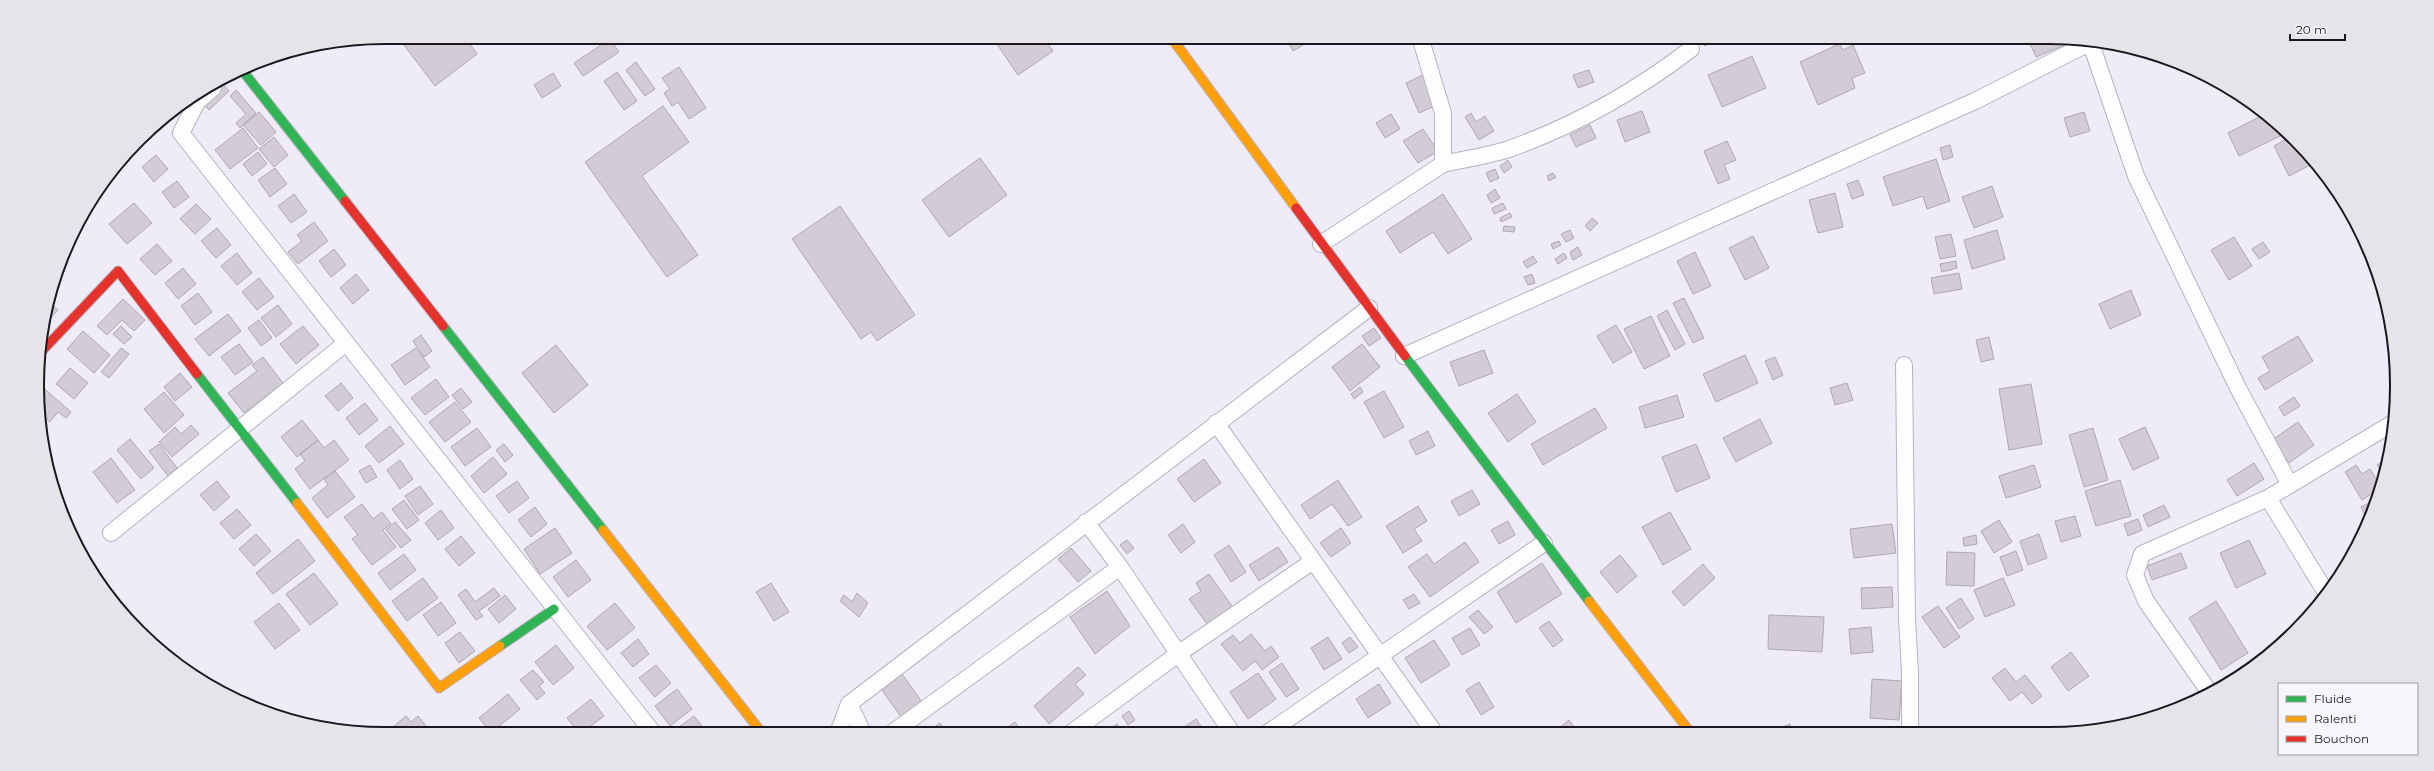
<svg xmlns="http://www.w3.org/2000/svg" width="2434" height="771" viewBox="0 0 2434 771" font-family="Montserrat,sans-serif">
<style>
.building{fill:#d1ccd6;stroke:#aea8b2}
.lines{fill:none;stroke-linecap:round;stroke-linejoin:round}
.street-casing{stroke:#b7b4bf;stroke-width:18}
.fast-casing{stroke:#b7b4bf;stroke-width:11}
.slow-casing{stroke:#b7b4bf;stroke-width:11}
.jam-casing{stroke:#b7b4bf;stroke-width:11}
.street{stroke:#fdfcfe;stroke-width:16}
.fast{stroke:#30b455;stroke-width:9}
.slow{stroke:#ff9f0a;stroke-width:9}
.jam{stroke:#e5322d;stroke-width:9}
.rim{fill:none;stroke:#1a1720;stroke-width:2}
</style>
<rect width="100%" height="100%" fill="#efebf9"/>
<path class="building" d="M398,37H465L477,54L435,86Z
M992,37H1043L1053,51L1018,75Z
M1292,37H1299L1303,45L1293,51L1287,40Z
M1702,37H1715L1716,39L1705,46L1700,38Z
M2027,37L2071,39L2072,42L2036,57Z
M610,39L619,52L583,76L574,63Z
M1839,44L1843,50L1853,45L1865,73L1852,78L1855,88L1818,105L1800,62Z
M1752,56L1766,88L1722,107L1708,75Z
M636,62L655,89L645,96L626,70Z
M679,67L706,108L689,119L678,102L672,106L664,93L670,89L662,78Z
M1589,70L1594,82L1578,88L1573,75Z
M617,72L637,101L624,110L604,81Z
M553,73L561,86L542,98L534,85Z
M1423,75L1435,106L1419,113L1406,83Z
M223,84L229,91L209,110L202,103Z
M236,90L256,113L240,128L236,123L246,114L230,96Z
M663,106L689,142L642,176L698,255L667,277L585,162Z
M1642,111L1650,132L1625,142L1617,120Z
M259,112L276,132L261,145L243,125Z
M2084,112L2090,131L2070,137L2064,118Z
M1471,113L1476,122L1485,116L1494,131L1479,140L1465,117Z
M1391,114L1400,129L1385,138L1376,123Z
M2265,114L2272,120L2280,136L2239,156L2228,133Z
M1590,125L1596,138L1576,147L1570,135Z
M243,128L258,148L230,169L215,150Z
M1423,129L1438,151L1418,163L1403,141Z
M2292,136L2314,163L2289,176L2274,146Z
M274,137L288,155L274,167L259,149Z
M1727,141L1736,160L1724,165L1730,179L1718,184L1704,151Z
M1950,145L1953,157L1943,160L1940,148Z
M258,152L267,164L252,176L243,164Z
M156,155L168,169L154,182L142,167Z
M980,158L1007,195L949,237L922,200Z
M1936,159L1950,201L1927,209L1923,196L1893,206L1883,177Z
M1508,160L1512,167L1504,173L1500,166Z
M275,168L287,184L270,197L258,180Z
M1495,169L1499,178L1490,182L1486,173Z
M1553,173L1556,177L1549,181L1547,176Z
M1858,180L1864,195L1852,199L1847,184Z
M177,181L189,197L174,208L162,192Z
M1992,186L2003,217L1974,228L1962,197Z
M1495,189L1500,198L1491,203L1487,195Z
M1835,193L1843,227L1818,233L1809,200Z
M294,194L307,212L291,223L278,206Z
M1443,194L1472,239L1448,254L1433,232L1400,253L1386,231Z
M134,203L152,223L127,244L109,224Z
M1503,203L1506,209L1494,214L1492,208Z
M196,204L211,219L195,234L180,219Z
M840,206L915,315L877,341L871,332L861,339L792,239Z
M1510,213L1512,217L1501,222L1500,218Z
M1592,218L1598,223L1590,231L1585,226Z
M314,222L328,241L298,264L288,252L302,241L297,235Z
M1504,226L1515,227L1514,232L1503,231Z
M217,228L231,245L216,258L201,241Z
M1570,230L1574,238L1566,242L1561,234Z
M1997,230L2005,259L1972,269L1964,240Z
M1951,234L1956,256L1940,259L1935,237Z
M1753,236L1769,268L1745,280L1729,248Z
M2234,237L2252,266L2229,280L2211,250Z
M1559,241L1561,245L1553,249L1551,244Z
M2263,242L2270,252L2259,259L2252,249Z
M157,244L172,261L155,275L140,259Z
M1578,247L1582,255L1573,260L1570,252Z
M334,249L346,265L331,277L319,261Z
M1695,252L1711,286L1693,294L1677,261Z
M237,253L252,273L237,285L221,266Z
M1564,253L1567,258L1558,264L1555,259Z
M1533,256L1537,262L1527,268L1523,262Z
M1956,261L1957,268L1942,272L1940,264Z
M183,268L196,284L178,299L165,283Z
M1959,273L1962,289L1934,294L1931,278Z
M356,274L369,290L353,304L340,288Z
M1532,274L1535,283L1528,285L1524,277Z
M259,278L274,297L257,310L242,292Z
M2131,290L2141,315L2110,329L2099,304Z
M198,293L212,312L195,325L181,306Z
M1684,298L1704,338L1693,343L1673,303Z
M123,299L145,320L134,331L122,320L107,335L97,326Z
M51,304L58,310L45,324Z
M278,305L292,324L276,337L261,318Z
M1667,310L1685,344L1675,350L1657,316Z
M228,314L241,331L209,356L195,339Z
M1651,316L1670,356L1644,369L1624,329Z
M259,320L272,338L261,346L248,328Z
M1616,325L1632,352L1613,363L1597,336Z
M121,326L132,337L124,344L113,334Z
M303,326L319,345L296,364L280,344Z
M1374,328L1381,338L1369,346L1362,336Z
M83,331L110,355L94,373L67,349Z
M421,335L432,351L424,357L413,341Z
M2298,336L2313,361L2265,390L2258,378L2270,371L2262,357Z
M1989,337L1994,359L1981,362L1976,340Z
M239,344L253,362L235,375L221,357Z
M1362,344L1380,367L1350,391L1332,367Z
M556,345L588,385L554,413L522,373Z
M121,348L129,354L109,378L101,372Z
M416,348L430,367L405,385L391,365Z
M1484,350L1493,373L1459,386L1450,362Z
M1745,355L1758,383L1716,402L1703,374Z
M263,357L283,383L244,413L228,393L257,371L252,365Z
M1775,357L1783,375L1773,380L1765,361Z
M70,368L88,383L74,399L56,384Z
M180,373L192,387L175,401L164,387Z
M436,379L449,397L425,415L411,398Z
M341,383L353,398L338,411L325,396Z
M1847,383L1853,400L1835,405L1830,388Z
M39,384L71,412L66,418L58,412L50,422L38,412Z
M2031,384L2042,444L2009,450L1999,389Z
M1360,387L1363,392L1354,399L1351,394Z
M461,388L472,402L463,409L452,395Z
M1384,391L1404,427L1384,438L1364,402Z
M164,392L184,415L164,433L144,409Z
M1517,394L1536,422L1508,442L1488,413Z
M1677,395L1684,417L1645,428L1639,407Z
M2294,397L2300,406L2284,416L2279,407Z
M455,402L471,422L445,442L429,422Z
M365,403L378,420L359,435L346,418Z
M1595,408L1607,428L1543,465L1531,444Z
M1760,419L1772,443L1736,462L1723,438Z
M302,420L318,440L297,457L281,437Z
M2298,422L2314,445L2289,463L2272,440Z
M191,425L199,434L172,457L159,442L175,427L181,434Z
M390,426L404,444L379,463L365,446Z
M2145,427L2159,458L2133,470L2119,439Z
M477,428L491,447L465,466L451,447Z
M2093,428L2108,480L2084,487L2069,435Z
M1428,431L1435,446L1416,455L1409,441Z
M130,439L154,468L141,479L117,450Z
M318,440L324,448L334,440L349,460L310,489L295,469L305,461L300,454Z
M159,444L177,468L168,476L149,451Z
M504,444L513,455L505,462L496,450Z
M1696,444L1710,478L1676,492L1662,457Z
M493,457L507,474L484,493L471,476Z
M111,458L135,490L117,503L93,472Z
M2389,458L2383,474L2377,465Z
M1204,459L1221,483L1194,502L1177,479Z
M400,460L413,479L400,489L387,470Z
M2254,463L2264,479L2237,496L2227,480Z
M370,465L377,477L366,483L359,471Z
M2034,465L2041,487L2006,498L1999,476Z
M2356,465L2362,474L2370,469L2379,484L2376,491L2362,500L2345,472Z
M335,471L355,497L327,518L312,498L328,485L324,479Z
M1338,480L1362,517L1348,526L1332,504L1310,519L1301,505Z
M2120,480L2131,516L2096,526L2085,491Z
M217,481L230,497L214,511L200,495Z
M517,481L529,498L509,513L496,496Z
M420,486L433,504L418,515L405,496Z
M1472,490L1480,504L1459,516L1451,501Z
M404,500L419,520L407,529L392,509Z
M2373,501L2366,517L2361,507Z
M362,504L373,519L382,512L391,524L383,530L396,547L372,565L352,539L358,535L344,517Z
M2164,505L2170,517L2148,527L2143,515Z
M1418,506L1427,521L1414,529L1422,541L1403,553L1386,526Z
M535,507L547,524L531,537L518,520Z
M237,509L251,525L234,539L220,523Z
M441,510L454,528L438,540L425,523Z
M1670,512L1691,549L1663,565L1642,527Z
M2075,516L2081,536L2061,542L2055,521Z
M2138,519L2142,530L2128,536L2124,524Z
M1999,520L2012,542L1994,553L1981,531Z
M1508,521L1515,535L1499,544L1491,530Z
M395,522L411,540L401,548L386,530Z
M1183,524L1195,542L1181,553L1168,535Z
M1892,524L1896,553L1854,558L1850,529Z
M555,528L572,553L540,574L524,549Z
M1341,528L1351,543L1331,557L1320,543Z
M256,534L271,551L254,566L239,549Z
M2039,534L2047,558L2028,565L2020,541Z
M1976,535L1977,544L1964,546L1963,538Z
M461,536L475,553L459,566L445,549Z
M298,539L315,561L273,594L256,573Z
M1127,540L1134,548L1127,554L1120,545Z
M2249,540L2266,574L2236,588L2220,553Z
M1465,542L1479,562L1430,597L1408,567L1427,554L1434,564Z
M1229,545L1246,572L1231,582L1214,555Z
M1278,547L1288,562L1259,581L1249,565Z
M1071,548L1091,571L1078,582L1058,559Z
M2016,551L2023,570L2007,576L2000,557Z
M1947,552L1975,553L1974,586L1946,585Z
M2181,553L2187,568L2152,580L2147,566Z
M404,554L416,570L390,590L378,573Z
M1620,555L1637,576L1617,593L1600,572Z
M576,560L591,580L568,597L553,577Z
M1542,563L1562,594L1516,623L1497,592Z
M1703,564L1715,578L1684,606L1672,592Z
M314,573L338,604L310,625L286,594Z
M1209,574L1234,609L1209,627L1189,599L1201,591L1196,583Z
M423,578L438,598L407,621L392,601Z
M2003,578L2015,605L1985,617L1974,590Z
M771,583L789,612L774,621L756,592Z
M1892,587L1893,607L1862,609L1861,588Z
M494,588L500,596L479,611L483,616L476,620L458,595L466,589L475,602Z
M1107,591L1130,626L1095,654L1070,617Z
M857,593L868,603L859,617L840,601L844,595L852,602Z
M1414,594L1420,603L1409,609L1403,600Z
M505,595L516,609L499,623L488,609Z
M1961,598L1974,619L1959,629L1946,608Z
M2216,601L2248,653L2221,670L2189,618Z
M441,602L456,623L438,636L423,615Z
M279,603L300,630L275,649L254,622Z
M615,603L635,628L607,650L587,626Z
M1938,606L1960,637L1944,648L1922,617Z
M1478,610L1493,627L1484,634L1469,617Z
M1769,615L1824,617L1822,652L1768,649Z
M1549,621L1563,640L1553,647L1539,628Z
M1871,627L1873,652L1851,654L1849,629Z
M1470,628L1480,645L1462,655L1452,638Z
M460,632L475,651L459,663L445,643Z
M1251,634L1265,651L1271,646L1279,657L1262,670L1255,661L1243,671L1221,644L1233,635L1240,643Z
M1328,637L1342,659L1324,670L1311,648Z
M1350,637L1358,647L1349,653L1342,643Z
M638,639L649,654L633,667L621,653Z
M1434,640L1450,665L1421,683L1405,658Z
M556,645L574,668L553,685L535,662Z
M2071,652L2089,676L2068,691L2051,667Z
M1282,663L1299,689L1286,697L1269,672Z
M656,665L671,683L655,697L639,678Z
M1078,667L1086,675L1075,684L1084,694L1049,724L1034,706Z
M2005,668L2016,682L2025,675L2042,696L2032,704L2022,692L2010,701L1992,678Z
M533,670L544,682L539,686L545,693L537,700L520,680Z
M1258,673L1276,699L1248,719L1230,692Z
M902,674L922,702L901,717L882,690Z
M1872,679L1902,681L1899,720L1870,718Z
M1479,682L1494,707L1481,715L1466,690Z
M1379,684L1391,703L1368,718L1356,699Z
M677,689L692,709L670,726L655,706Z
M508,694L520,709L491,733L479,718Z
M591,699L604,716L580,734L567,718Z
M1129,711L1135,720L1128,725L1122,716Z
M406,716L411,722L418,716L427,727L419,734H390L388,731Z
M694,716L708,733H678L675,730Z
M1196,719L1206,733H1182L1180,730Z
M1569,720L1578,732H1554Z
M1015,722L1023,733H999Z
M940,723L947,733H926Z
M1117,724L1123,733H1110L1108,730Z
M1790,724L1792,732H1769Z"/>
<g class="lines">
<g class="street-casing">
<path id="street" d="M2090,41L2136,176L2238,388L2290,485
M213,88L197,102L181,133L654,734
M1443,164C1465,159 1488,156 1509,149C1574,126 1636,91 1691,49
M1321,244L1443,164V113L1420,37
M1404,356L1975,101L2093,41
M1904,365L1907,619L1910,673V731
M1216,423L1434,732
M2268,498L2325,591
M1086,522L1120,567L1232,733
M111,533L346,343
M2210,693L2146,601L2135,575L2142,554L2268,498L2393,423
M849,704L863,733
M1269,732L1544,543
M838,733L849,704L1369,308
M892,733L1120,567
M1071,733L1178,654L1313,561"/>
</g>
<g class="fast-casing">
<path id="fast" d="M242,70L345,201
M443,326L603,530
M1405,356L1589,601
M197,374L297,503
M500,646L554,609"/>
</g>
<g class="slow-casing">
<path id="slow" d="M1171,37L1296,208
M297,503L439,688L500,646
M603,530L762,733
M1589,601L1690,732"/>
</g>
<g class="jam-casing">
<path id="jam" d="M345,201L443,326
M1296,208L1405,356
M40,353L118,271L197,374"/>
</g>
<use href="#street" class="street"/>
<use href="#fast" class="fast"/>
<use href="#slow" class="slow"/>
<use href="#jam" class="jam"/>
</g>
<path d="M0 0H2434V771H0ZM385 44H2049A341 341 0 0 1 2390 385V386A341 341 0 0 1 2049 727H385A341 341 0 0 1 44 386V385A341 341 0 0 1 385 44Z" fill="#e6e4e9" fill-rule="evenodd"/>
<path class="rim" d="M385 44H2049A341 341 0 0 1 2390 385V386A341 341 0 0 1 2049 727H385A341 341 0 0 1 44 386V385A341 341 0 0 1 385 44Z"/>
<rect x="2278" y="683" width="140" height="72" fill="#f8f6fb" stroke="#9f9da3"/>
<rect x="2286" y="696" width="20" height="6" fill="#30b455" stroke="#9f9da3"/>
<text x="2314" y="703" font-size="12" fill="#1a1720">Fluide</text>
<rect x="2286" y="716" width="20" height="6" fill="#ff9f0a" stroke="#9f9da3"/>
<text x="2314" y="723" font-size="12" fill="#1a1720">Ralenti</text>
<rect x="2286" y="736" width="20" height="6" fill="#e5322d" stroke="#9f9da3"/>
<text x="2314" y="743" font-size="12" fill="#1a1720">Bouchon</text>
<path d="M2290 34v6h55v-6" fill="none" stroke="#1a1720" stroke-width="2"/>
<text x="2296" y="34" font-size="12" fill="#1a1720" stroke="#f8f6fb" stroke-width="3" paint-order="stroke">20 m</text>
</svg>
